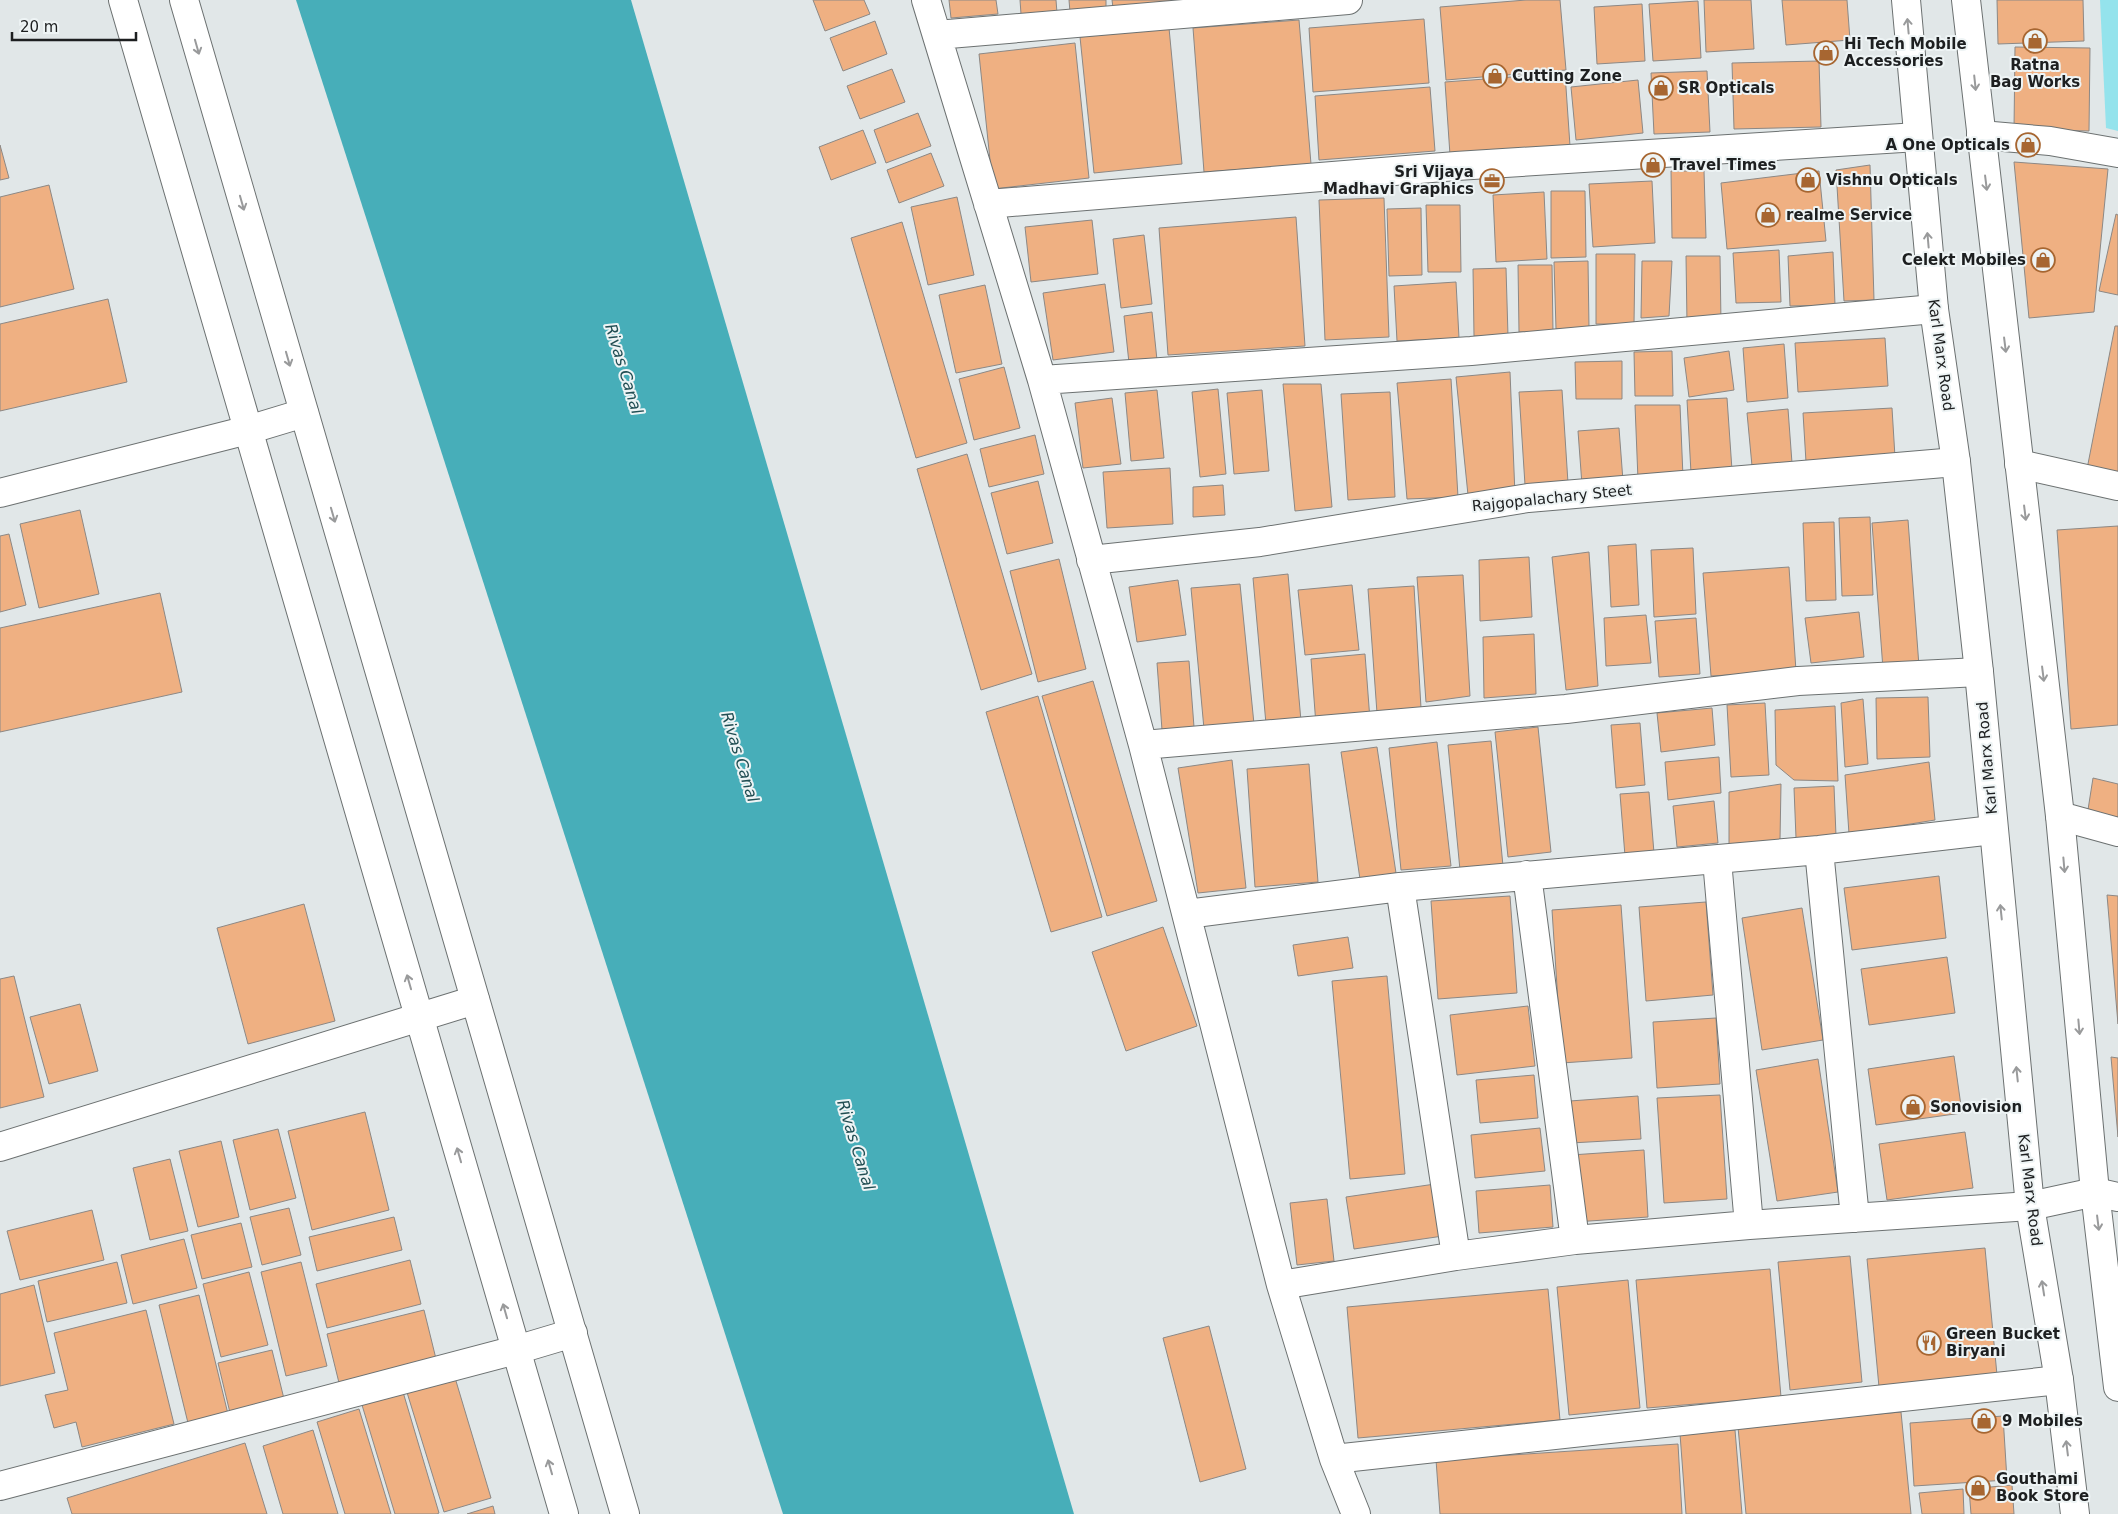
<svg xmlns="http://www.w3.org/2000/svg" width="2118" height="1514" viewBox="0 0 2118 1514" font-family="'DejaVu Sans',sans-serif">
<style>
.green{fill:#94e3ec}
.water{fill:#47aeb9}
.building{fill:#efb082;stroke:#8c8885}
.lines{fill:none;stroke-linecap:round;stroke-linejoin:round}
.minor-casing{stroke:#6c7171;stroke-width:30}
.tertiary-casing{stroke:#6c7171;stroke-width:30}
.secondary-casing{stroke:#6c7171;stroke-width:30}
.minor{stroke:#fff;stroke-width:28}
.tertiary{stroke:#fff;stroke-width:28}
.secondary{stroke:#fff;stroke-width:28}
.oneway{stroke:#999a9b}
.labels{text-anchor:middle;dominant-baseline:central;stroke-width:4;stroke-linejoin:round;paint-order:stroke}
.poi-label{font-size:15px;font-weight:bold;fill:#1d1f20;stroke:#eef4f5;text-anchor:start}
.street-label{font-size:15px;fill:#1d1f20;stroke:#eef4f5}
.water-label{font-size:16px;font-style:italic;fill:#214e53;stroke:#eef4f5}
</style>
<rect width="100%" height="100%" fill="#e1e7e8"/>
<path class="green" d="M2100,0H2118V131L2106,128Z"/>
<path class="water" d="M296,0H631L1074,1514H783Z"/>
<path class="building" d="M813,0H864L870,14L825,31Z
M949,0H996L998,14L951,18Z
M1020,0H1056L1057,13L1021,14Z
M1069,0H1106V11L1070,12Z
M1112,0H1194L1113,8Z
M1526,0H1560L1566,70L1446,80L1440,7Z
M1704,0H1751L1754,49L1706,52Z
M1782,0H1847L1850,40L1786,45Z
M1997,0H2083L2084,41L1998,44Z
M1698,1L1701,58L1653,61L1649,4Z
M1642,4L1645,61L1597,64L1594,7Z
M1424,19L1429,83L1313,92L1309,28Z
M1299,20L1311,164L1204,172L1193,28Z
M875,21L887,54L843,71L830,38Z
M1169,28L1182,164L1094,173L1080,37Z
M1075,43L1089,178L993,189L979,54Z
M2015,47L2090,48L2089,131L2014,129Z
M1819,61L1821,127L1734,129L1732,63Z
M892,69L905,102L860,119L847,86Z
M1707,71L1710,132L1654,134L1651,73Z
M1565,73L1570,146L1450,155L1445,82Z
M1638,80L1643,133L1576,140L1571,87Z
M1430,87L1435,151L1319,160L1315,96Z
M918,113L931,146L886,163L874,130Z
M863,130L876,163L831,180L819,147Z
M0,145L9,178L0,180Z
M931,153L944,186L899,203L887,170Z
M2014,162L2108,169L2094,312L2029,318Z
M1870,165L1874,300L1844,301L1836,170Z
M1671,171H1704L1706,238H1672Z
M1819,171L1826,241L1727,249L1721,183Z
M1652,181L1655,243L1593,247L1589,184Z
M49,185L74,289L0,307V197Z
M1551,191H1585L1586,257L1551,258Z
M1544,192L1547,259L1496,262L1493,195Z
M957,197L974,275L928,285L911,207Z
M1384,198L1389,337L1325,340L1319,200Z
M1426,205H1460L1461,272H1428Z
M1421,208L1422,275L1389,276L1387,209Z
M2116,214L2118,215V295L2099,291Z
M1296,217L1305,346L1168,355L1159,228Z
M1092,220L1098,274L1031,282L1025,227Z
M902,222L967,443L916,458L851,238Z
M1144,235L1152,304L1121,308L1113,239Z
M1779,250L1781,302L1736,303L1733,253Z
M1833,252L1835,305L1790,306L1788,256Z
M1596,254H1635L1634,324H1596Z
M1686,256H1720L1721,323L1687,324Z
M1588,261L1589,328L1556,329L1554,262Z
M1642,261H1672L1669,316L1641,318Z
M1518,265H1552L1553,332H1519Z
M1506,268L1508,336H1474L1473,269Z
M1456,282L1459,338L1397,341L1394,286Z
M1105,284L1114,352L1053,360L1043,293Z
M985,285L1002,364L956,373L939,295Z
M108,299L127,382L0,411V324Z
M1152,312L1157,360L1129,363L1124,316Z
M2115,326H2118V476L2087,469Z
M1885,338L1888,386L1798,392L1795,343Z
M1784,344L1788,398L1747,402L1743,348Z
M1672,351L1673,396H1635L1634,352Z
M1729,351L1734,390L1689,397L1684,358Z
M1622,361V399H1576L1575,362Z
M1004,367L1020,428L974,440L959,379Z
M1510,372L1515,495H1468L1456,377Z
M1451,379L1458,497L1407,499L1397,383Z
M1283,384H1321L1332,507L1295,511Z
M1218,389L1226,474L1200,477L1192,392Z
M1157,390L1164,458L1131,461L1125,393Z
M1262,390L1269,471L1234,474L1227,393Z
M1562,390L1568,483L1525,485L1519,392Z
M1390,392L1395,497L1348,500L1341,394Z
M1112,398L1121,464L1083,468L1075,403Z
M1727,398L1732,470L1691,473L1687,400Z
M1635,405H1680L1683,477L1638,480Z
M1892,408L1895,457L1806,462L1803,413Z
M1788,409L1792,463L1752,466L1747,413Z
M1619,428L1623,481L1582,485L1578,431Z
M1035,435L1044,474L989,487L980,449Z
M967,454L1032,674L981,690L917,469Z
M1170,468L1173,524L1107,528L1103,472Z
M1038,481L1053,543L1007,554L991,493Z
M1223,485L1225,515L1193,517V487Z
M80,510L99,594L39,608L20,524Z
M1870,517L1873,595L1842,596L1839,518Z
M1908,520L1919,666L1883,669L1872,523Z
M1834,522L1836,600L1806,601L1803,523Z
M2118,526V725L2071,729L2057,530Z
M9,534L26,605L0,612V536Z
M1636,544L1639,605L1611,607L1608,546Z
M1693,548L1696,614L1654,617L1651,550Z
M1589,552L1598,686L1566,690L1552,557Z
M1529,557L1532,617L1480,621L1479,560Z
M1059,559L1086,669L1038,682L1010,571Z
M1789,567L1796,671L1711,676L1703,573Z
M1288,574L1301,721L1266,724L1253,578Z
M1463,575L1470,696L1426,702L1417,577Z
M1178,580L1186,635L1137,642L1129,587Z
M1240,584L1254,724L1204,729L1191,588Z
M1352,585L1359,650L1305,655L1298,590Z
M1414,586L1421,708L1377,713L1368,589Z
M160,593L182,692L0,732V628Z
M1859,612L1864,657L1811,663L1805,618Z
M1646,615L1651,663L1606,666L1604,618Z
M1696,618L1700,674L1659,677L1655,621Z
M1534,634L1536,694L1484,698L1483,637Z
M1365,654L1370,720L1316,725L1311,659Z
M1189,661L1194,727L1162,730L1157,663Z
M1093,681L1157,901L1107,916L1042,696Z
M1038,696L1102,917L1051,932L986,712Z
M1928,697L1930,757L1877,759L1876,698Z
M1863,699L1868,764L1845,767L1841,703Z
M1765,703L1769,775L1731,777L1727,705Z
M1835,706L1838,781L1794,780L1776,765L1775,710Z
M1712,708L1715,745L1661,752L1657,713Z
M1640,723L1645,785L1616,788L1611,725Z
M1538,727L1551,852L1508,857L1495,732Z
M1491,741L1503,866L1460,870L1448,745Z
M1437,742L1451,866L1401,870L1389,748Z
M1377,747L1396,873L1360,879L1341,752Z
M1719,757L1721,793L1668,800L1665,762Z
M1232,760L1246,888L1198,893L1178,768Z
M1929,762L1935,820L1849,834L1845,775Z
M1309,764L1318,882L1255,887L1247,769Z
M2093,778L2118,784V823L2087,816Z
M1781,784L1780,840L1729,844V792Z
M1834,786L1836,836L1796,838L1794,788Z
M1649,792L1654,853L1625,856L1620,794Z
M1714,801L1718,843L1677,847L1673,806Z
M1939,876L1946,938L1852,950L1844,888Z
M2107,895L2118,896V1024Z
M1510,896L1517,993L1438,999L1431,901Z
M1706,902L1713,995L1646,1001L1639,907Z
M304,904L335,1021L248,1044L217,928Z
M1621,905L1632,1058L1562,1063L1552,910Z
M1802,908L1823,1040L1762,1050L1742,918Z
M1163,927L1197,1026L1126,1051L1092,952Z
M1348,937L1353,968L1298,976L1293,945Z
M1947,957L1955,1013L1869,1025L1861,969Z
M14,976L44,1097L0,1108V979Z
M1387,976L1405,1174L1350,1179L1332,981Z
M80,1004L98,1071L49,1084L30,1017Z
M1528,1006L1535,1066L1457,1075L1450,1015Z
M1716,1018L1720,1084L1657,1088L1653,1022Z
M1954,1056L1962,1113L1876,1125L1868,1069Z
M2111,1057L2118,1058V1137Z
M1818,1059L1838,1192L1777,1201L1756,1070Z
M1534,1075L1538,1118L1480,1123L1476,1080Z
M1720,1095L1727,1199L1664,1203L1657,1098Z
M1638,1096L1641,1139L1571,1143L1570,1101Z
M365,1112L389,1210L312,1230L288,1131Z
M1540,1128L1545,1171L1475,1178L1471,1135Z
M278,1129L296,1198L250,1210L233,1140Z
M1965,1132L1973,1188L1887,1200L1879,1144Z
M221,1141L239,1217L198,1227L179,1151Z
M1644,1150L1648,1217L1575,1222L1571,1155Z
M170,1159L188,1231L150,1240L133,1168Z
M1435,1184L1443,1236L1354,1249L1346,1197Z
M1550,1185L1553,1227L1479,1233L1476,1191Z
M1327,1199L1334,1261L1297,1265L1290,1203Z
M289,1208L301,1255L262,1265L250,1217Z
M92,1210L104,1260L20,1280L7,1231Z
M394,1217L402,1250L317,1271L309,1237Z
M241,1223L252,1267L202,1279L191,1235Z
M184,1239L197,1288L133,1304L121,1255Z
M1985,1248L1997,1375L1879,1387L1867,1259Z
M1850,1256L1862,1382L1790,1390L1778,1262Z
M410,1260L421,1304L327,1328L316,1284Z
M117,1262L127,1303L47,1322L38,1281Z
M301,1262L327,1366L286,1376L261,1272Z
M1770,1269L1781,1397L1647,1408L1636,1280Z
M249,1272L268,1345L221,1357L203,1284Z
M1628,1280L1640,1408L1569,1415L1557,1287Z
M34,1285L55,1373L0,1386V1294Z
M1548,1289L1560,1420L1358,1438L1347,1307Z
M199,1295L228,1414L188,1423L159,1305Z
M146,1310L174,1424L82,1447L76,1422L54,1428L45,1395L68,1390L54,1333Z
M424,1310L438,1367L341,1391L327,1334Z
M1209,1326L1246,1469L1200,1482L1163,1338Z
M272,1350L286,1407L232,1421L218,1363Z
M453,1371L491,1498L444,1512L405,1386Z
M403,1392L439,1513L437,1514H395L362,1405Z
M359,1409L391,1514H345L317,1422Z
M1901,1412L1911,1514H1746L1738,1427Z
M2003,1416L2007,1480L1914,1486L1910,1423Z
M313,1430L338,1514H283L263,1446Z
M1735,1430L1742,1514H1686L1680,1434Z
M245,1443L267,1514H72L67,1498Z
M1678,1444L1682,1514H1440L1436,1460Z
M2012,1485L2014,1514H1971L1969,1489Z
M1963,1489L1964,1514H1922L1919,1493Z
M493,1506L495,1514H467Z"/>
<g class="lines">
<g class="minor-casing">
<path id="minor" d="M926,0L1042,380L1143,745L1281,1285L1334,1459L1356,1514
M937,35L1348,0
M1981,135L2050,141L2118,153
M988,204L1456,166L1918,137
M1042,380L1471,351L1934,309
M2019,464L2118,486
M0,493L248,430L304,413
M1091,560L1260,542L1528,498L1956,462
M1143,745L1566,709L1798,681L1979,672
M2060,816L2118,832
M1819,850L1855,1218
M1717,860L1749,1225
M1527,875L1575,1240
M1400,887L1456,1256
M1187,914L1400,887L1819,850L1993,830
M0,1147L475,1000
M1281,1285L1456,1256L1575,1240L1749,1225L2030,1206
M1334,1459L2059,1380
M0,1486L516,1350L573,1333"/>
</g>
<g class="tertiary-casing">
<path id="tertiary" d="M123,0L564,1514
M184,0L625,1514
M2030,1206L2095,1192L2118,1197"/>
</g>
<g class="secondary-casing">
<path id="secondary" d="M1906,0L1934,309L1956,462L1979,672L2030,1206L2059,1380L2075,1514
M1966,0L2060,816L2095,1192L2118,1387"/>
</g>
<use href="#minor" class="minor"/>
<use href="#tertiary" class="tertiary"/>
<use href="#secondary" class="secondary"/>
</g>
<defs><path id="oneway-shaft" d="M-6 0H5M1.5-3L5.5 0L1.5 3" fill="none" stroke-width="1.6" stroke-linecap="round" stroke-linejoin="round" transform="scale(1.25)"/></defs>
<g class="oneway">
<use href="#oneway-shaft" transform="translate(1908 26) rotate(-95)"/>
<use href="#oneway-shaft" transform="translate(197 47) rotate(74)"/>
<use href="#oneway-shaft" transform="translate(1975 83) rotate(84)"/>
<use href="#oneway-shaft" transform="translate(1986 183) rotate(83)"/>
<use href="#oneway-shaft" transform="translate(242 203) rotate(74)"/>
<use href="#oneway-shaft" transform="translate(1928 240) rotate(-95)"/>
<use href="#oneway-shaft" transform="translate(2005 345) rotate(83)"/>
<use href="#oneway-shaft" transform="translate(288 359) rotate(74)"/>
<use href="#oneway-shaft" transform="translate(2025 513) rotate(83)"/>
<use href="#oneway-shaft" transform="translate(333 515) rotate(74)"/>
<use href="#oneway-shaft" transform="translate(2043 674) rotate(83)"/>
<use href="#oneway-shaft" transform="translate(2064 865) rotate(85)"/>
<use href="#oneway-shaft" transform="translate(2001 912) rotate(-96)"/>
<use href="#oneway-shaft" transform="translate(409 982) rotate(-106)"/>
<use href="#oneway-shaft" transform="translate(2079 1027) rotate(85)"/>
<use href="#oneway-shaft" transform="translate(2017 1074) rotate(-96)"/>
<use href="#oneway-shaft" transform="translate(459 1155) rotate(-106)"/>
<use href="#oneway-shaft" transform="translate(2098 1223) rotate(83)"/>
<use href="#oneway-shaft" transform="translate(2043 1288) rotate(-99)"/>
<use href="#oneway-shaft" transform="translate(505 1311) rotate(-106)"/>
<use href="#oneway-shaft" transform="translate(2067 1448) rotate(-97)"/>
<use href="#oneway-shaft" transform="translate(550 1467) rotate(-106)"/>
</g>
<defs>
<g id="shop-ring" transform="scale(1.25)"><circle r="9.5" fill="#eef4f5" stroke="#a76631" stroke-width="1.5"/><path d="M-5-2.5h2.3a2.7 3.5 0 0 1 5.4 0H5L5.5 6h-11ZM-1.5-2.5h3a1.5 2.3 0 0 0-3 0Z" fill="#a76631"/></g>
<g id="office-ring" transform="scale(1.25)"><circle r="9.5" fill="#eef4f5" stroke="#a76631" stroke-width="1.5"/><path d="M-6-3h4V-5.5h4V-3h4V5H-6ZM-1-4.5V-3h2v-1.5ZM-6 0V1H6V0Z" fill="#a76631"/></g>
<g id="restaurant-ring" transform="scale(1.25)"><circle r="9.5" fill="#eef4f5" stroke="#a76631" stroke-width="1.5"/><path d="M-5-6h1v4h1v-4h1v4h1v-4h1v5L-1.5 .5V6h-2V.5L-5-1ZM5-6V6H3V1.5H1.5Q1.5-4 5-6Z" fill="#a76631"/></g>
</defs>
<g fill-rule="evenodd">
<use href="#shop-ring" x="2035" y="41"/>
<use href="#shop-ring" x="1826" y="53"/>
<use href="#shop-ring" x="1495" y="76"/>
<use href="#shop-ring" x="1661" y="88"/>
<use href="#shop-ring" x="2028" y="145"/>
<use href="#shop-ring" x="1653" y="165"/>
<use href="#shop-ring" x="1808" y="180"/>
<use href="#office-ring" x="1492" y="181"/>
<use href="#shop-ring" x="1768" y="215"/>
<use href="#shop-ring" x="2043" y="260"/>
<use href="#shop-ring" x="1913" y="1107"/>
<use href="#restaurant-ring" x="1929" y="1343"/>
<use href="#shop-ring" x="1984" y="1421"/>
<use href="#shop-ring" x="1978" y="1488"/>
</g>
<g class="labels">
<g class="poi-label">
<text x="1844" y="44">Hi Tech Mobile<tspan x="1844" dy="17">Accessories</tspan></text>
<text x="2035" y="65" text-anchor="middle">Ratna<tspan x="2035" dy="17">Bag Works</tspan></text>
<text x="1512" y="76">Cutting Zone</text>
<text x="1678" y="88">SR Opticals</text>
<text x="2010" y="145" text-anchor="end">A One Opticals</text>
<text x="1670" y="165">Travel Times</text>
<text x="1474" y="172" text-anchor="end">Sri Vijaya<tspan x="1474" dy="17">Madhavi Graphics</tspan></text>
<text x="1826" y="180">Vishnu Opticals</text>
<text x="1786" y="215">realme Service</text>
<text x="2026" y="260" text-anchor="end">Celekt Mobiles</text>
<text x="1930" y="1107">Sonovision</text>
<text x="1946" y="1334">Green Bucket<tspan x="1946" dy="17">Biryani</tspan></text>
<text x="2002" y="1421">9 Mobiles</text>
<text x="1996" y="1479">Gouthami<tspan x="1996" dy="17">Book Store</tspan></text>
</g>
<g class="street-label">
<text transform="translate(1941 355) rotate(82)">Karl Marx Road</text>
<text transform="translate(1552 498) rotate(-6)">Rajgopalachary Steet</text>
<text transform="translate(1987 758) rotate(-95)">Karl Marx Road</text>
<text transform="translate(2030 1190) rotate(83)">Karl Marx Road</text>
</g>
<g class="water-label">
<text transform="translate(624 369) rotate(73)">Rivas Canal</text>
<text transform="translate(740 757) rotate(73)">Rivas Canal</text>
<text transform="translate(856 1145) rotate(73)">Rivas Canal</text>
</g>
</g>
<path d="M12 32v8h124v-8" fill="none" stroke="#1d1f20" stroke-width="2.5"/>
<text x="20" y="32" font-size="15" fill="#1d1f20" stroke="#eef4f5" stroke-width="4" paint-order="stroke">20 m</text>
</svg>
